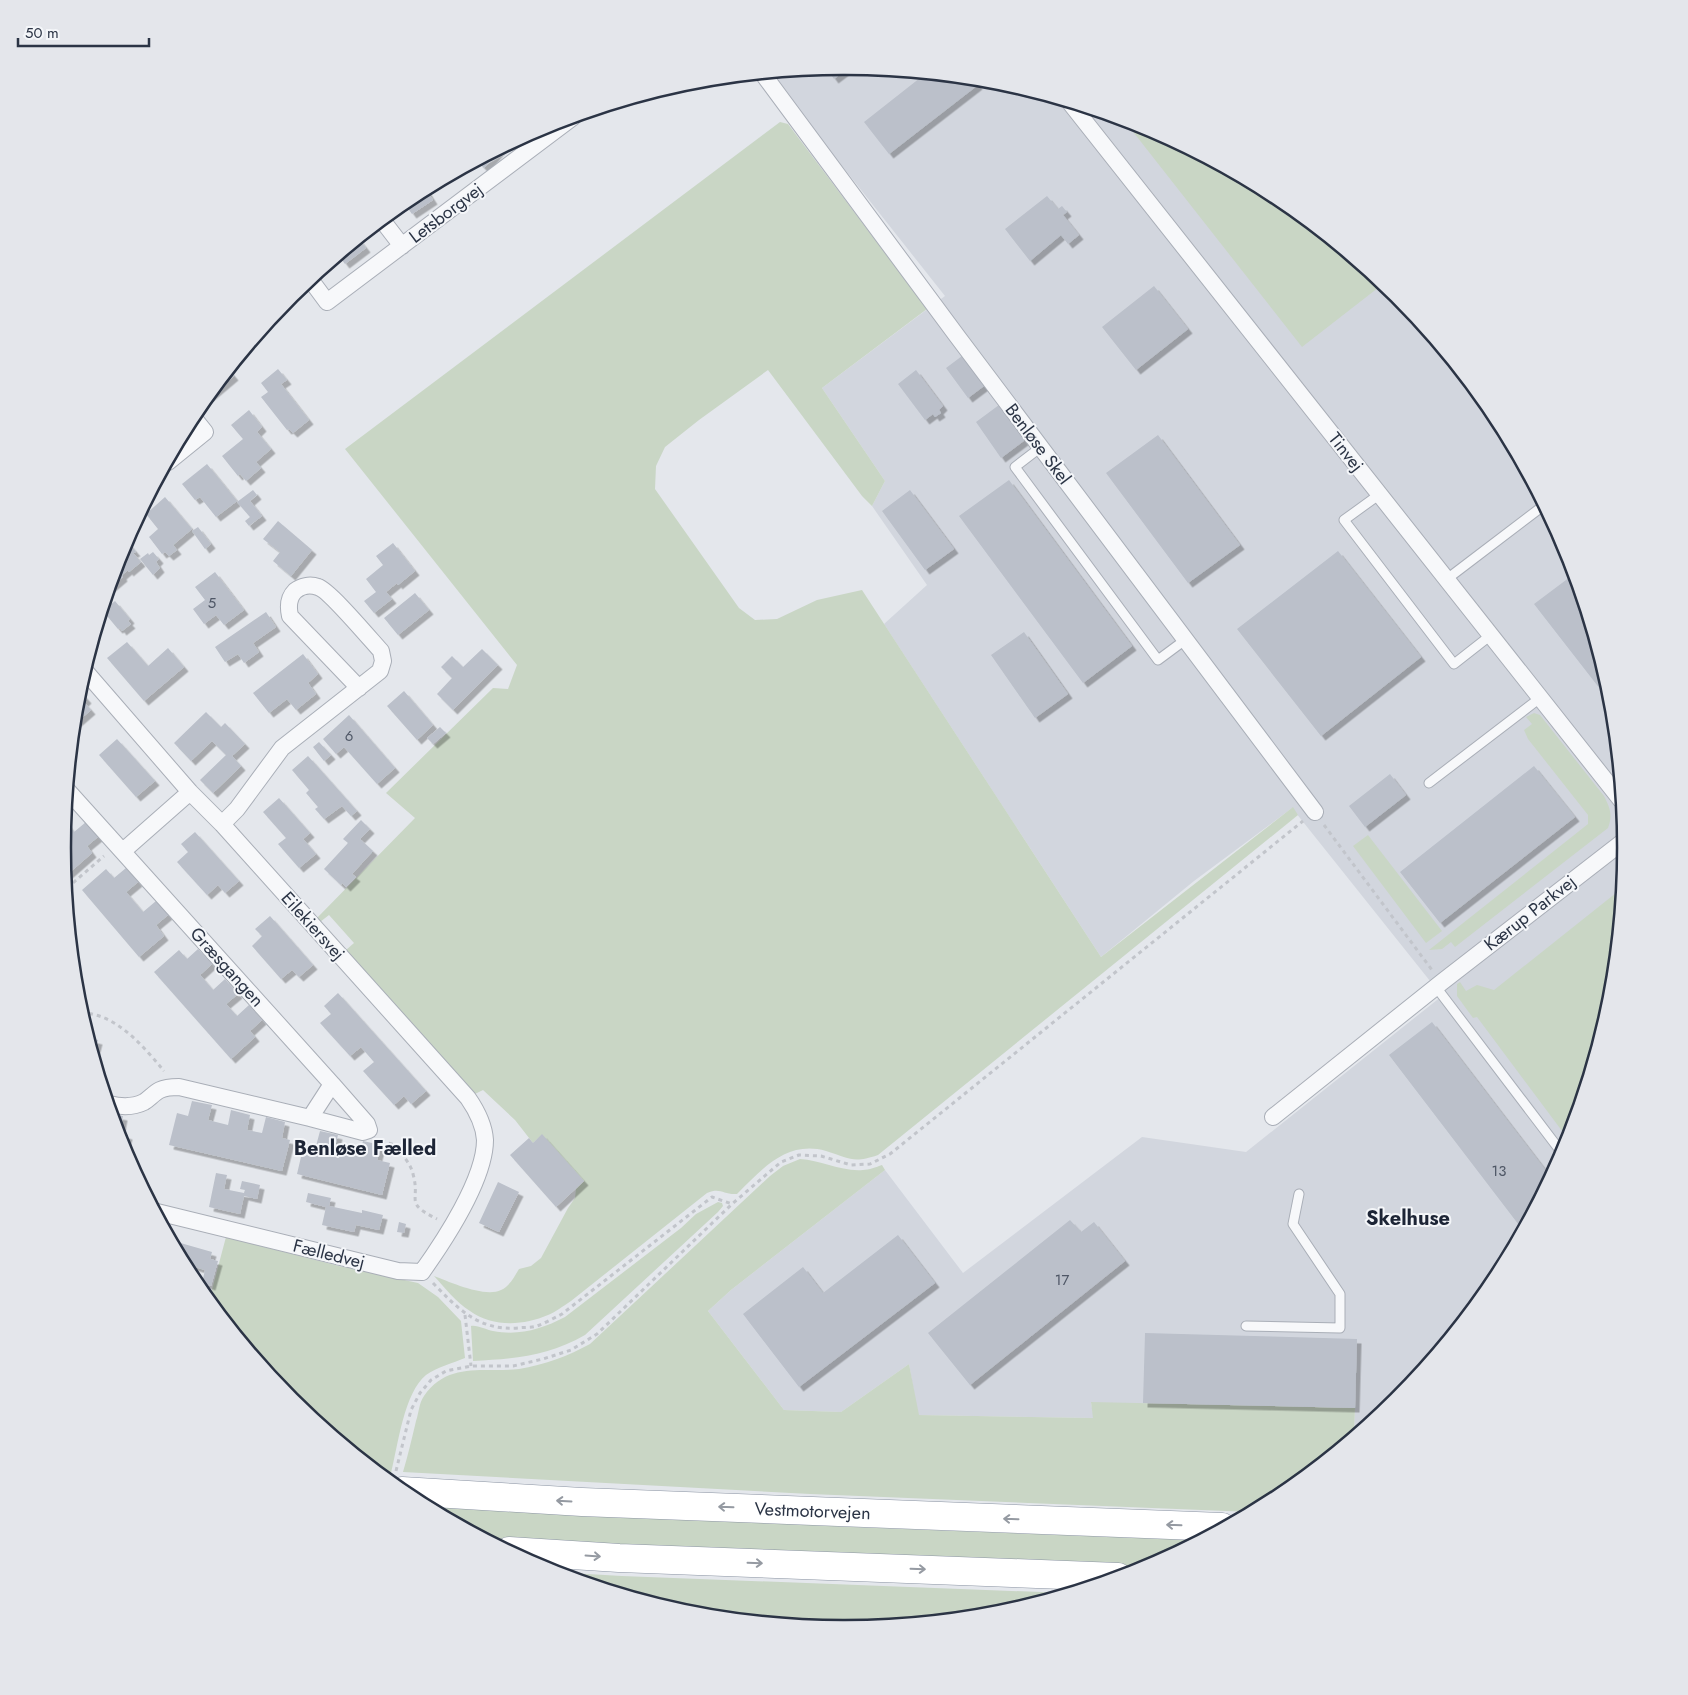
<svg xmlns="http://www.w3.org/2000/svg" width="1688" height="1695" viewBox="0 0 1688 1695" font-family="Jost,sans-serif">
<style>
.built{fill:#d2d6de}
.green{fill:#c9d6c5}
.building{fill:#bbc0ca;filter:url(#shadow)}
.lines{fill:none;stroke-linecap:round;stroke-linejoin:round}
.lane-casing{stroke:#a9aeb7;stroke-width:11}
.street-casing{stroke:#a9aeb7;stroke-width:18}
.highway-casing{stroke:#8b94a3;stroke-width:29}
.path{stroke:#c2c5cb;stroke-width:3;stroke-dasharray:4 4;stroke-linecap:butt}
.lane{stroke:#f7f8fa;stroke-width:9}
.street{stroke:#f7f8fa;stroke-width:16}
.highway{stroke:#fff;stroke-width:28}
.oneway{stroke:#959aa2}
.labels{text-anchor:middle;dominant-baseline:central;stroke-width:4;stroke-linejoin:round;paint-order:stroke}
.number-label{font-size:15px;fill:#4f5766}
.street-label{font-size:18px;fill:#2b3445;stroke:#f4f6f9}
.quarter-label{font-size:20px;font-weight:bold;fill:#1d2536;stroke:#f4f6f9}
.rim{fill:none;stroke:#2b3445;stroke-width:2.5}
</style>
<defs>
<filter id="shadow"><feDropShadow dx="4.5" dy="4.5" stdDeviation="0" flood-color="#0004"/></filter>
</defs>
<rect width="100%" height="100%" fill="#e4e7ec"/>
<path class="built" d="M844,66L997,81L1143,126L1278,198L1397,295L1494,414L1566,549L1611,695L1625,848L1610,1000L1566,1147L1494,1282L1396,1400L1354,1435L1355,1408L1091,1403L1094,1418L918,1415L909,1364L841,1412L784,1410L708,1311L731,1290L885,1170L963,1273L1142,1137L1246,1152L1442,996L1292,808L1194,881L1101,957L884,624L927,585L872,506L885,481L822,388L945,296L797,109L773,73Z"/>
<path class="green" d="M1123,119L1143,126L1278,198L1383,284L1302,347Z
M780,122L788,124L927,309L822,388L885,481L872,506L862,496L768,370L699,420L665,447L656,466L655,489L739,608L755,620L777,619L817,600L862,590L1101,957L1293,807L1298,815L878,1155C852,1164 850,1158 826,1151C787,1140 762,1169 737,1194C723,1195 721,1187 707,1193L571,1301C563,1306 556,1312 548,1315C523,1326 492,1327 470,1311C456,1302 445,1288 434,1276C450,1282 485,1298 501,1290C510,1286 514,1277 519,1269L531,1266L541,1258L568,1208L575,1198L576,1189L584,1181L542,1135L533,1143L515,1120L483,1090L473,1095L346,950L354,943L329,915L320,922L316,919L415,818L386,793L493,688L508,689L517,665L345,449Z
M1534,713L1540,715L1604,796C1610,808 1613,815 1608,828L1455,947L1451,942L1442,949L1429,950L1588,824V815L1528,739L1524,730L1532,724L1526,717Z
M1368,835L1442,931L1426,943L1353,846Z
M1621,889L1610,1000L1568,1139L1477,1017L1473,1018L1457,996V984L1460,982L1466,991L1477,985L1494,990Z
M800,1159C821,1160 842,1172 863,1170C869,1170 876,1167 882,1165L885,1170L731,1290L708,1311L784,1410L841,1412L909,1364L919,1415L1093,1418L1091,1402L1355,1408L1354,1435L1278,1497L1251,1512L810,1494L403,1472C408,1455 412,1438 416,1421C419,1412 419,1403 424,1396C448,1361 484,1373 519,1369C544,1365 568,1356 590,1344L770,1176L783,1166Z
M718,1202L722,1203L723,1206L718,1212L585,1335C548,1356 515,1359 473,1361L471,1326C478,1325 486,1330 493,1331C519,1336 542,1329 565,1317L681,1228L696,1214Z
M226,1237L339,1266L418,1283L438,1297L461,1321L465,1358C453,1363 437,1367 426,1375C404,1393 398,1445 391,1473L379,1472L291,1400L207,1297H210Z
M423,1504L852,1527L1197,1540L1146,1568L923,1561L488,1539Z
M553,1572L622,1576L1067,1593L996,1614L844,1629L691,1614Z"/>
<path class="building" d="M844,66L850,67L834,79L826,68Z
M925,74L973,79L978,85L889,154L864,122Z
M502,148L484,168L478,162L498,151Z
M426,189L433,200L412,214L404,203Z
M1047,196L1058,209L1062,206L1067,212L1063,215L1079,235L1068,244L1061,235L1030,261L1005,229Z
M359,239L366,248L345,264L339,256Z
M1154,286L1188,329L1136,370L1102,327Z
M962,356L984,386L968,398L946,368Z
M278,369L287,380L281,384L309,420L293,433L289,429L287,430L261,397L268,392L261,383Z
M229,370L234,376L209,397L208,396Z
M916,370L943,406L939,410L941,413L935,417L933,414L925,420L898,384Z
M999,405L1025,440L1001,458L976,422Z
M249,410L262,427L257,432L271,449L256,462L261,468L246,481L240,474L238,476L222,456L243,439L231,425Z
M1158,435L1240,545L1188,583L1106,473Z
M207,464L237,501L216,517L200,497L195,500L182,484Z
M1009,480L1132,646L1083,683L959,516Z
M253,490L257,495L250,501L262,516L249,526L245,521L250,517L237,502Z
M910,490L954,549L925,570L882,511Z
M165,497L192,529L173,545L177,550L169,556L165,552L162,554L149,537L158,529L146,514Z
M278,521L312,550L291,576L273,561L280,552L263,539Z
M198,527L211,544L205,549L192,531Z
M126,540L136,552L133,553L141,562L129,572L128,570L122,575L123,577L110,588L122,548Z
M393,543L415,571L398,585L397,583L386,592L392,599L374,613L364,601L376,592L366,579L383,565L376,556Z
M1338,551L1421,657L1321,736L1237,629Z
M153,552L159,559L156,562L160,568L153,575L140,559L148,553L149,555Z
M215,572L244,610L224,625L216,615L204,624L193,609L205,600L195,587Z
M1574,574L1611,695V703L1534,604Z
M415,593L429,610L398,635L384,618Z
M115,601L130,619L128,621L131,624L122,631L120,628L118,629L103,611Z
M266,612L276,627L253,643L259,652L244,663L238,654L225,662L215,647Z
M1024,632L1068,694L1035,718L991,655Z
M127,642L148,666L168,648L184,667L144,701L107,658Z
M482,649L498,665L453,710L437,694L452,678L441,667L452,656L463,667Z
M303,654L318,674L308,683L316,694L296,710L287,699L269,713L253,693Z
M79,690L87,699L84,702L91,710L76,723L75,722Z
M404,691L433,725L417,740L387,706Z
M206,712L221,727L225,723L245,744L232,756L241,766L213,793L200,780L226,755L212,741L191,761L174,743Z
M349,715L395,768L377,784L344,747L336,754L323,739Z
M440,727L446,733L433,744L427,738Z
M117,739L155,781L136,797L99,755Z
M319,742L331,755L324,761L313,747Z
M308,756L357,811L351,816L342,806L324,819L315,809L318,807L306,793L309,790L292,770Z
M1534,766L1575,817L1440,923L1400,872Z
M1390,774L1406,795L1365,827L1349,806Z
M279,798L310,833L303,839L316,854L299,868L278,844L286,838L263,812Z
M361,820L370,829L360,839L373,851L352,874L356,877L346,887L342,883L341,885L324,869L348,843L343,839Z
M65,821L74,832L86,822L99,836L87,846L92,853L68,874L65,871L63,847Z
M195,832L239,881L225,893L218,885L207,895L177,862L188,852L181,844Z
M126,868L138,882L126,892L143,912L156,901L168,915L156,925L164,936L139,957L82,890L106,869L114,878Z
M270,916L313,965L299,977L292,970L281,979L252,946L262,936L255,929Z
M198,949L212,964L200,975L213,990L225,979L238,994L226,1004L237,1016L249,1005L262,1020L250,1031L255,1037L231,1059L154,972L179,950L187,959Z
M338,993L426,1091L411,1104L404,1096L394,1105L363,1071L374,1062L361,1047L350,1056L320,1023L331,1014L324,1006Z
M1432,1022L1550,1176L1522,1229L1389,1055Z
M89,1038L98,1040L94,1056V1054Z
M192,1101L212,1105L208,1120L228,1125L231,1110L250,1115L247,1130L262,1133L266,1117L285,1122L282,1138L290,1140L282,1171L169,1145L177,1113L188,1116Z
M112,1114L123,1116L120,1133L128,1135L124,1151Z
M320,1131L338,1135L334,1150L359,1156L363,1141L381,1145L377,1160L390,1163L382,1195L297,1174L304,1144L316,1146Z
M542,1134L584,1181L556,1207L510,1155L529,1138L533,1143Z
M216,1173L227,1175L224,1189L244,1193L245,1190L240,1189L242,1181L260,1185L257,1199L244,1196L240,1214L209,1207Z
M498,1182L519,1192L499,1232L479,1223Z
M308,1193L331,1198L329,1206L362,1213V1210L383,1215L379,1230L356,1225L354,1232L322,1225L326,1207L306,1202Z
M1070,1220L1081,1232L1094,1222L1125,1261L970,1385L928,1333Z
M399,1222L406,1224L404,1233L397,1232Z
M898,1235L935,1283L799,1387L743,1314L803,1267L823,1293Z
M177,1242L212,1252L210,1259L218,1261L211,1286L202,1283L205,1270L185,1264L176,1247Z
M1145,1333L1357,1339L1355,1408L1143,1403Z"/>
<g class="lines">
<g class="lane-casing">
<path id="lane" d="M1041,447L1015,467L1158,660L1185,640
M1380,494L1344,520L1454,664L1491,635
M1447,579L1543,506
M1429,783L1540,698
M1436,987L1562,1153
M1246,1326L1340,1328V1294L1293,1224L1299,1194"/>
</g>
<g class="street-casing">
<path id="street" d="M763,74L957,336L1315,812
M1071,104L1621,800
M382,220L402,246
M310,279L327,302L573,117
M168,462L205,432L193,417
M85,671L190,792L222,824L468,1098C477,1111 484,1124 485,1140C485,1179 444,1241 422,1272L398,1271L157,1212
M68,791L332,1084L310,1118L179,1087C172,1087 166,1087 160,1090C154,1093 149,1099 144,1102C132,1108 121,1107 109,1104
M222,824L237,809L282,748L380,671L383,661L381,651C370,639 329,590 318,587C310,584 301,586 295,591C288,598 288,607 290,616L359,688
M123,851L190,792
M1273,1117L1442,982L1625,840
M310,1118L363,1132L369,1130L367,1124L332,1084"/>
</g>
<g class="highway-casing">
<g id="highway">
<path id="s1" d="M402,1491L582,1502L1222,1527"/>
<path d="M509,1551L619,1558L1118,1577"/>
</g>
</g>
<path class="path" d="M1324,825L1432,970
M67,888L104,856
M81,1013C116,1013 144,1047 164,1071
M381,1141L392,1144L396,1146C402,1155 411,1164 413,1174C421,1202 403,1202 437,1219
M433,1283C458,1309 479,1331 518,1328C524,1327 531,1328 537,1326C545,1323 554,1318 562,1314L712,1197L732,1204
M465,1315L471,1366
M396,1471L411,1410L420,1393L431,1380L446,1371L471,1366H513L543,1359L571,1350L597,1334L732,1204L781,1162L799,1155L821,1156L851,1165L870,1164L890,1154L1303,821"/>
<use href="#lane" class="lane"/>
<use href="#street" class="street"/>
<use href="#highway" class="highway"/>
</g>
<defs><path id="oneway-shaft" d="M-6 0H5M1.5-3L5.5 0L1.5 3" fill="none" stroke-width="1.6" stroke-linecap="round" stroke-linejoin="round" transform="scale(1.25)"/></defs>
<g class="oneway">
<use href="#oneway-shaft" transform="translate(564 1501) rotate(-177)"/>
<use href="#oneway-shaft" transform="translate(726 1507) rotate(-178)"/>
<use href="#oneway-shaft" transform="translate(1011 1519) rotate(-178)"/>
<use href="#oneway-shaft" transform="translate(1174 1525) rotate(-178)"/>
<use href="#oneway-shaft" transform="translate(593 1556) rotate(4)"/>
<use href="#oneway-shaft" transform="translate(755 1563) rotate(2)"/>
<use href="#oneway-shaft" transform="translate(918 1569) rotate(2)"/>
</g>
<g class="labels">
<g class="number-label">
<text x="212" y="603">5</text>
<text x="349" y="736">6</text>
<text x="1499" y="1171">13</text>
<text x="1062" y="1280">17</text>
</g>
<g class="street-label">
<text transform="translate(446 213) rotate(-37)">Letsborgvej</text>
<text transform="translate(1038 444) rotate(53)">Benløse Skel</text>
<text transform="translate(1346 452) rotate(52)">Tinvej</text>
<text transform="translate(1530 913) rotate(-38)">Kærup Parkvej</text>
<text transform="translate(313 926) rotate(48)">Eilekiersvej</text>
<text transform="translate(227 967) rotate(48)">Græsgangen</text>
<text transform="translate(329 1254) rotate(14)">Fælledvej</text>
<text stroke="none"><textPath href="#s1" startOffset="411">Vestmotorvejen</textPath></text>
</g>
<g class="quarter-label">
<text x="365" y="1148">Benløse Fælled</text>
<text x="1408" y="1218">Skelhuse</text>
</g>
</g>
<path d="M0 0H1688V1695H0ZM843 75H845A772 772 0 0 1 1617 847V848A772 772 0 0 1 845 1620H843A772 772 0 0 1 71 848V847A772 772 0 0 1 843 75Z" fill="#e4e6eb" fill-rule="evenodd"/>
<path class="rim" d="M843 75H845A772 772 0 0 1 1617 847V848A772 772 0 0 1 845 1620H843A772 772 0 0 1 71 848V847A772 772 0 0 1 843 75Z"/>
<path d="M18 38v8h131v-8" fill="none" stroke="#2b3445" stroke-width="2.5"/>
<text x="25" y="38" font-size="15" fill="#2b3445" stroke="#f4f6f9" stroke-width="4" paint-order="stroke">50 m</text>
</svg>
